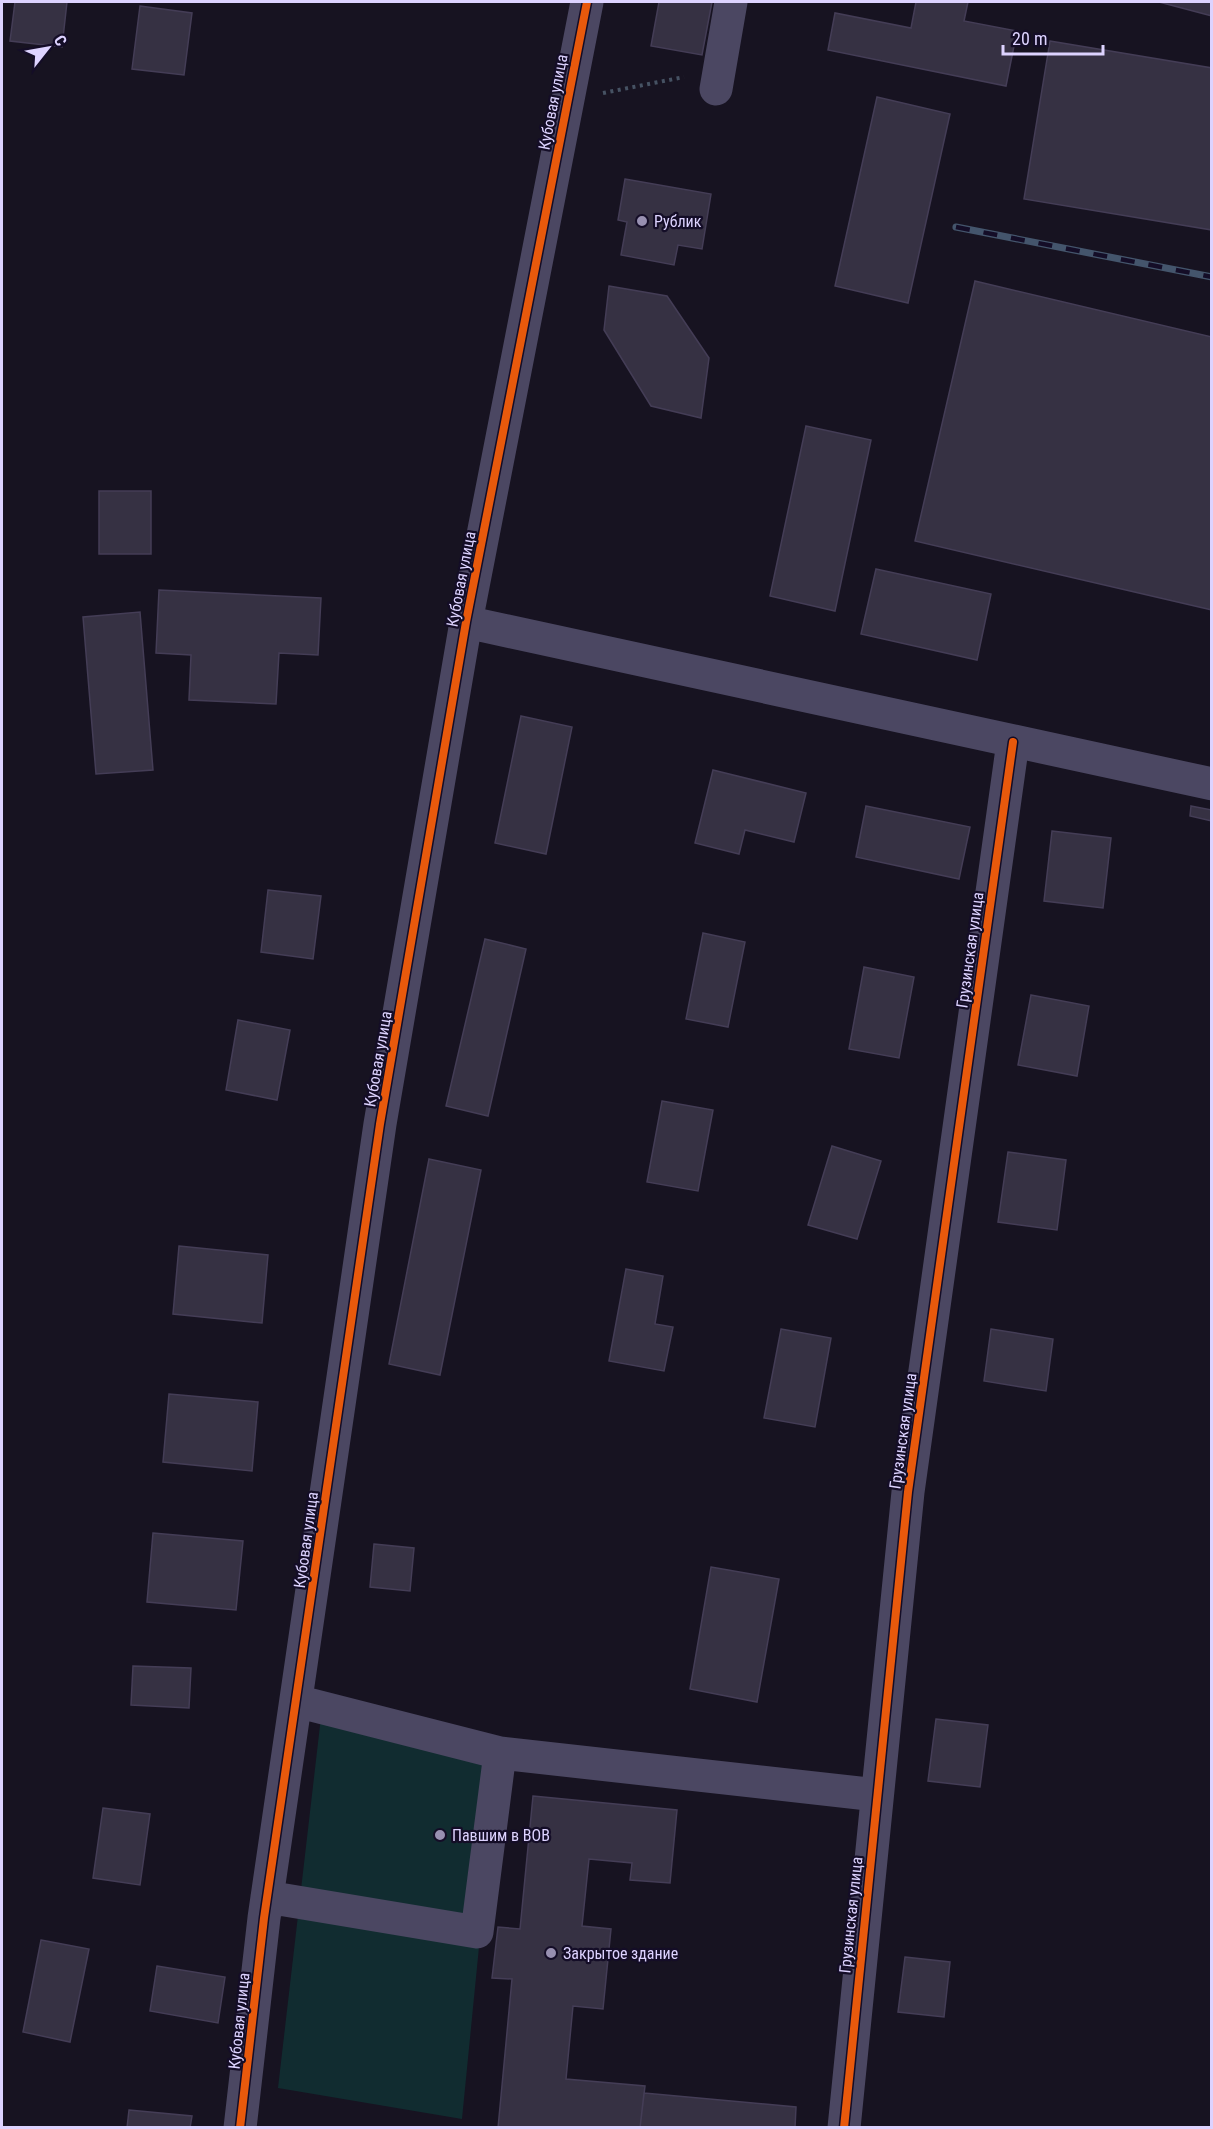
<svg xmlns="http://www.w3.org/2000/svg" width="1213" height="2129" viewBox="0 0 1213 2129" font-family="'Roboto Condensed',sans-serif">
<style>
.green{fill:#112c30}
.building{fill:#363143;stroke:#443d56;stroke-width:1.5}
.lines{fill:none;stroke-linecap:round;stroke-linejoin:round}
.path{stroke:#465263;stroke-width:4;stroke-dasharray:3 4.5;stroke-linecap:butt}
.minor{stroke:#4b4762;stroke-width:33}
.rail-casing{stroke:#44556c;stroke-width:7}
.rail{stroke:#140d27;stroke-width:4.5;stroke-dasharray:14;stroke-linecap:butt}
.cycleway-casing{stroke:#140d27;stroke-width:11}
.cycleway{stroke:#e8590c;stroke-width:8}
.poi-dot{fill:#9890b1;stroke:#140d27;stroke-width:2}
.labels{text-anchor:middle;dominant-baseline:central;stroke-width:4.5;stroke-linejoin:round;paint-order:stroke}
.street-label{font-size:16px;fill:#ddd3ff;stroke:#140d27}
.poi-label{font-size:16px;fill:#ddd3ff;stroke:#140d27;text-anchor:start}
</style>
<rect width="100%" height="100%" fill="#171321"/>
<path class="green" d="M321,1717L507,1764L479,1947L462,2119L278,2088Z"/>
<path class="building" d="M15,2H67L62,47L10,41Z
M659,2H712L702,55L651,46Z
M916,2H968L964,21L1017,31L1006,86L828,50L835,13L911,28Z
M1159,2H1212V16Z
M140,6L192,13L184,75L132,69Z
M1050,41L1212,68V230L1024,199Z
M877,97L950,114L908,303L835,286Z
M625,179L711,194L702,249L678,245L674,265L621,255L627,222L618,220Z
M975,281L1212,337V610L915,541Z
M609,286L667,296L709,358L701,418L651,406L604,330Z
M806,426L871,440L835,611L770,596Z
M99,491H151V554H99Z
M876,569L991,594L977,660L861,634Z
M159,590L321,598L318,655L279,653L276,704L189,700L191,655L156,653Z
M140,612L153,770L96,774L83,617Z
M521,716L572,727L546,854L495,843Z
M713,770L806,793L794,842L745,830L739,854L695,843Z
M866,806L970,827L959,879L856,857Z
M1191,806L1212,810V821L1190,816Z
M1052,831L1111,838L1103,908L1044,901Z
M268,890L321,896L313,959L261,952Z
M703,933L745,942L728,1027L686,1019Z
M485,939L526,949L488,1116L446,1106Z
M864,967L914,977L899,1058L849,1049Z
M1031,995L1089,1006L1077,1076L1018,1065Z
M238,1020L290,1030L277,1100L226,1090Z
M662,1101L713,1110L698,1191L647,1182Z
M832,1146L881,1161L857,1239L808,1225Z
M1008,1152L1066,1160L1057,1230L998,1222Z
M429,1159L481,1170L440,1375L389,1364Z
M179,1246L268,1255L262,1323L173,1314Z
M626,1269L663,1276L655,1324L673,1327L664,1371L609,1361Z
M781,1329L831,1338L815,1427L764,1418Z
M991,1329L1053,1339L1046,1391L984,1381Z
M169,1394L258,1402L252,1471L163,1462Z
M153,1533L243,1541L236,1610L147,1602Z
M374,1544L414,1548L410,1591L370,1587Z
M711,1567L779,1579L757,1702L690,1689Z
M133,1666L191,1668L189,1708L131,1705Z
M936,1719L988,1725L980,1787L928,1781Z
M533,1796L677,1810L670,1883L630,1880L632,1863L589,1859L582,1926L611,1929L603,2009L573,2006L566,2079L645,2086L640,2128H498L512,1979L492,1978L498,1927L520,1929Z
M103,1808L150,1814L140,1885L93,1878Z
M41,1940L89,1949L70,2042L23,2032Z
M905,1957L950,1962L944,2017L898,2012Z
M157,1966L225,1977L218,2023L150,2011Z
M644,2093L796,2107L795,2128H640Z
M129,2110L192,2116L190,2128H127Z"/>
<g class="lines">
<path class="path" d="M603,93L684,77"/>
<path class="minor" d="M716,89L731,2
M466,622L1212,784
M500,1753L877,1795
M267,1897L477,1932L500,1753L296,1701
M240,2128L264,1918L380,1124L466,622L587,2
M844,2128L908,1492L1013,742"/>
<g class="rail-casing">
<path id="rail" d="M956,227L1212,277"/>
</g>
<use href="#rail" class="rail"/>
<g class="cycleway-casing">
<path id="cycleway" d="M240,2128L264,1918L380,1124L466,622L587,2
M844,2128L908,1492L1013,742"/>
</g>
<use href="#cycleway" class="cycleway"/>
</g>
<g class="poi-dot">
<circle cx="642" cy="221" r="6"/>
<circle cx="440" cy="1835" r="6"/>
<circle cx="551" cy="1953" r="6"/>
</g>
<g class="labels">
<g class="street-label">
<text transform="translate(553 102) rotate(-79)">Кубовая улица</text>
<text transform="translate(461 579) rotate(-79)">Кубовая улица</text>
<text transform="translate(970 950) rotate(-82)">Грузинская улица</text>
<text transform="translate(378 1059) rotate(-80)">Кубовая улица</text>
<text transform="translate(903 1431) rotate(-82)">Грузинская улица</text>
<text transform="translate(306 1540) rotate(-82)">Кубовая улица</text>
<text transform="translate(851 1915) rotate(-84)">Грузинская улица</text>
<text transform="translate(239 2021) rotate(-84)">Кубовая улица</text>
</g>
<g class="poi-label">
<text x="654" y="221">Рублик</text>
<text x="452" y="1835">Павшим в ВОВ</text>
<text x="563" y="1953">Закрытое здание</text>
</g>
</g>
<rect width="1213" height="2129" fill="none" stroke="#ddd3ff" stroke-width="6"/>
<g transform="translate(48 48) rotate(59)" stroke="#140d27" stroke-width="4.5" paint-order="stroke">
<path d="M0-4.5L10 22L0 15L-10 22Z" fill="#ddd3ff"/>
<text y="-9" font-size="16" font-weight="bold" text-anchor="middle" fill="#ddd3ff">С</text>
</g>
<path d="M1003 45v9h100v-9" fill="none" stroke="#ddd3ff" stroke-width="3"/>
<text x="1012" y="45" font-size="18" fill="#ddd3ff" stroke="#140d27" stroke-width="4.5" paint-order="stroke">20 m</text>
</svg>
